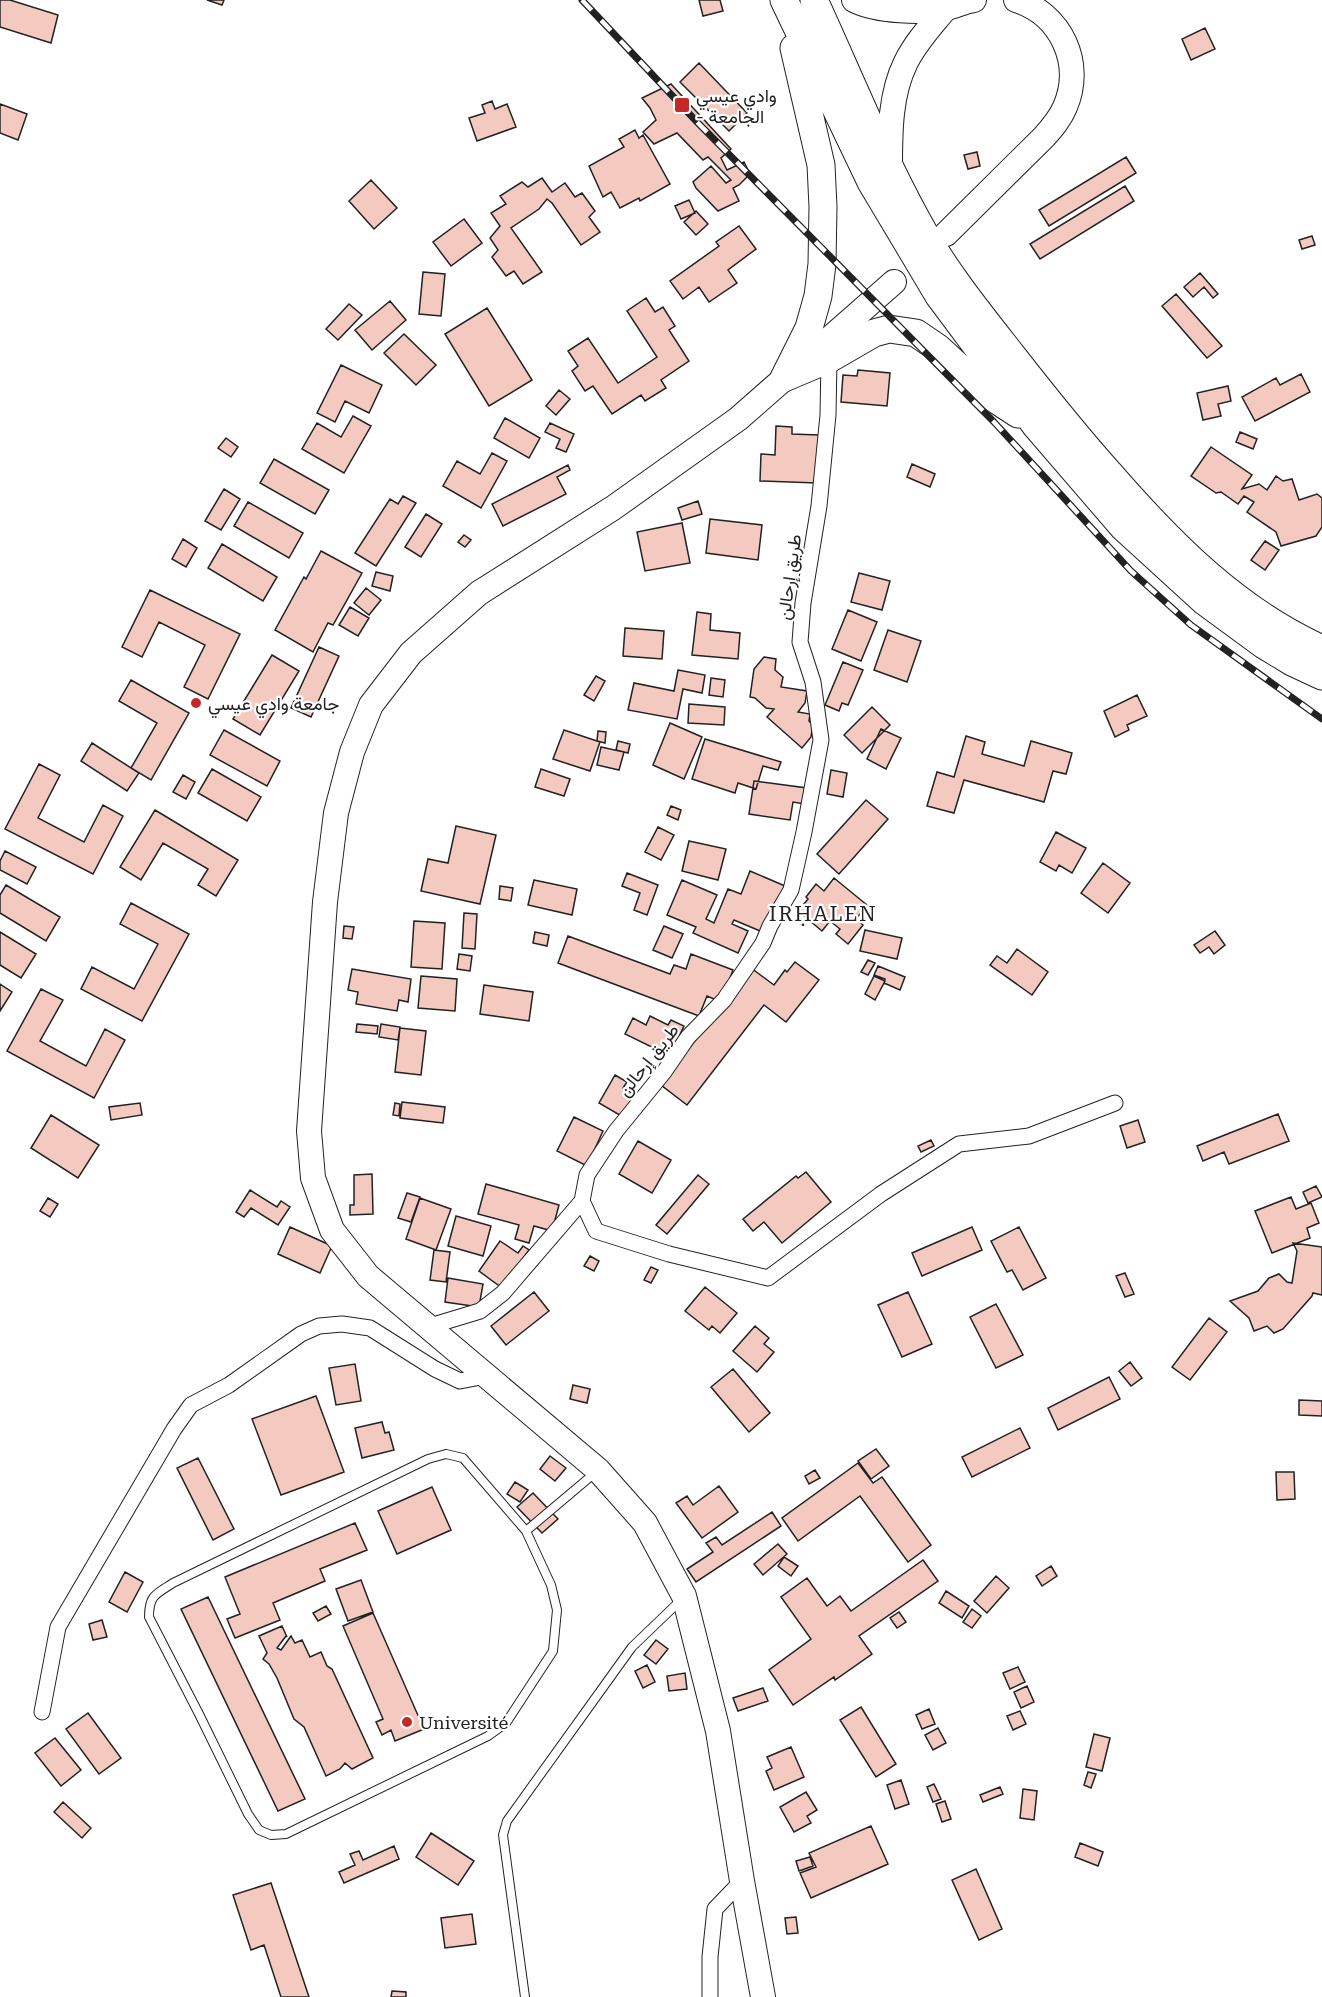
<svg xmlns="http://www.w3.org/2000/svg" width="1322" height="1997" viewBox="0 0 1322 1997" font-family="'Roboto Serif',Vazirmatn,serif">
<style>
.building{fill:#f3c9c0;stroke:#222;stroke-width:1.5}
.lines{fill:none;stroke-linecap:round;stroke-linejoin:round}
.lane-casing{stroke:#222;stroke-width:10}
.street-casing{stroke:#222;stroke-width:17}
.primary-casing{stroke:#222;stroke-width:26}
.highway-casing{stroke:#222;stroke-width:29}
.lane{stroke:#fff;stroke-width:8}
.street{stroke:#fff;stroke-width:15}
.primary{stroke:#fff;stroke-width:24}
.highway{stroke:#fff;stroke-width:27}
.rail-casing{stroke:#222;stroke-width:7}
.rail{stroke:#fff;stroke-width:4.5;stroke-dasharray:14;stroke-linecap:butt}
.poi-dot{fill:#c62828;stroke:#fff;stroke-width:2}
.labels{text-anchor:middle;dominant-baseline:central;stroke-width:4.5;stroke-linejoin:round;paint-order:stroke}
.poi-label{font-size:18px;fill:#222;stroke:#fff;text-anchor:start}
.street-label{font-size:18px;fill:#222;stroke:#fff}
.quarter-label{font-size:21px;letter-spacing:1.5px;fill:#222;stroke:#fff}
</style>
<rect width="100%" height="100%" fill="#fff"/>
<path class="building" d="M0,0H10L58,15L51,43L0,27Z
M207,0H224L222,5Z
M699,0H720L723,11L703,16Z
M1205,28L1215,49L1191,60L1182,39Z
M699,63L747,113L729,131L680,82Z
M671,84L731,149L721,158L727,170L744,162L750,174L739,185L733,188L739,201L718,211L696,188L693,182L711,166L726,183L731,180L708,157L703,160L677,133L654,144L643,132L656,120L650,108L642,98Z
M492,101L495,109L507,104L516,127L477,141L469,118L485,113L482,105Z
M0,104L27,114L18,140L0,133Z
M635,130L639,138L643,135L670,184L640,201L639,198L620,208L611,192L603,197L589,166L624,147L619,139Z
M977,152L980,166L968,169L964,155Z
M1126,157L1136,173L1049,226L1039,210Z
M542,178L552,192L565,183L575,197L582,193L595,211L589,217L600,232L581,245L552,203L547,199L539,209L511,228L542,272L523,284L514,271L506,276L492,257L498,250L490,238L500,226L491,213L506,204L500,196L522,182L528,187Z
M371,180L397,208L374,229L349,201Z
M1125,186L1134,201L1040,259L1030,244Z
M689,200L695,213L681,219L675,206Z
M696,211L708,224L696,235L684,222Z
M464,219L482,243L451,266L433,242Z
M739,226L756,249L728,270L737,283L709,302L699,287L683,299L670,281L719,246L716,242Z
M1312,236L1315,245L1302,249L1299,240Z
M423,272L445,274L441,316L419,314Z
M1200,273L1218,294L1213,298L1204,287L1193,297L1184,287Z
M1176,294L1222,346L1207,358L1162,306Z
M646,298L655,312L663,307L675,326L669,330L689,361L661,380L666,388L645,401L641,395L612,414L593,386L585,391L572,371L578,366L568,351L588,338L618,383L657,357L627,311Z
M390,301L406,320L372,350L355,330Z
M349,304L362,315L338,340L326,329Z
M487,308L532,380L489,406L445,334Z
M404,334L436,365L416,385L384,353Z
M341,365L382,385L369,413L345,401L335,422L317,413Z
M858,370L890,373L887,406L841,402L843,375L857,376Z
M1301,374L1310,392L1255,421L1242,397L1276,378L1280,385Z
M1228,386L1231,401L1218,404L1221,416L1203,420L1197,393Z
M559,390L570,399L556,415L546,406Z
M353,416L371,426L344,473L302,449L317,423L341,437Z
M505,418L540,438L529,458L494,438Z
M550,423L574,434L566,452L556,448L560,439L545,432Z
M776,426L792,427V434L819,435L817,483L760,481L761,454L775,455Z
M1240,432L1257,439L1253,449L1236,442Z
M226,438L238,447L231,457L218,448Z
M1211,447L1252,475L1242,489L1259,484L1267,490L1276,476L1283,481L1292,479L1299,500L1317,494L1322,498V527L1316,536L1281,546L1276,532L1247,512L1254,502L1244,496L1238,504L1221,492L1216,493L1191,476Z
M492,453L507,461L481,508L443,486L457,461L480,474Z
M274,459L329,490L315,514L260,483Z
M912,464L935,474L930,487L907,477Z
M568,465L570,470L557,477L566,494L503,526L492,504Z
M224,489L240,499L221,530L205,521Z
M403,496L416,503L376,566L355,553L390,499L398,504Z
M698,501L702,514L682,520L678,508Z
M248,502L303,533L289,558L234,526Z
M426,514L442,524L421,557L405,547Z
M710,519L762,525L758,560L706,553Z
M682,523L690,563L645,571L637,532Z
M464,535L471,540L465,547L458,542Z
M183,539L197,548L186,567L172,559Z
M1265,541L1279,550L1265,570L1251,560Z
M222,544L277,577L263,601L208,568Z
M321,551L362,573L333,625L328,623L313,652L275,630L304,577L306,579Z
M376,572L393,576L390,591L372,586Z
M859,573L890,581L882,610L851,602Z
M366,588L381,600L369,615L354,603Z
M150,590L240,634L208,699L184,687L205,645L159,622L142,657L122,647Z
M350,607L369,618L358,636L339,625Z
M848,610L877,622L861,661L832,649Z
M697,612L711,614L710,630L740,633L738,659L692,655Z
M625,628L664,631L662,659L623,656Z
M888,630L921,641L907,682L874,670Z
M319,647L339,656L311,717L291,708Z
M272,655L299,671L260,735L233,719Z
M764,657L776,659L775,670L783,677L781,687L807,691L805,703L798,712L810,714L809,721L813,725L811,737L802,748L767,717L774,709L766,708L755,698L750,697L754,669Z
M843,662L863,670L848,705L842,703L839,711L825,705Z
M678,670L705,675L702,693L683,689L677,719L628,710L634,683L674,691Z
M596,676L605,681L594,701L584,695Z
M711,678L725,680L723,697L709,695Z
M131,680L189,713L151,780L131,768L157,723L119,701Z
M1137,695L1147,716L1127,725L1129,730L1115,737L1104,711Z
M689,704L725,707L724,725L688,723Z
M872,707L890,725L862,753L844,735Z
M670,723L702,737L684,779L653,765Z
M881,729L901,738L886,769L867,759Z
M224,730L280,761L267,786L210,755Z
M564,730L600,742L590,771L553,759Z
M598,731L606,732L605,743L597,741Z
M966,736L985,742L982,754L1024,766L1031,741L1072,753L1066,774L1053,771L1044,802L964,780L954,813L927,806L937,772L954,777Z
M705,739L781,762L778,770L763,766L756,789L738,783L735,793L692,779Z
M618,741L630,744L628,753L616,750Z
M92,743L139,773L127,791L81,761Z
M601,747L624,752L619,770L597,765Z
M39,764L60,775L38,818L84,842L103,805L123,816L93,874L5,829Z
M212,769L261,797L247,821L198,793Z
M541,769L570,779L564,796L535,787Z
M831,770L847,773L843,797L827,794Z
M183,775L195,782L186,799L173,792Z
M754,781L807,788L805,804L793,802L790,820L749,814Z
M866,800L888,819L839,874L817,854Z
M671,806L681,810L678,820L667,815Z
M155,810L238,860L216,896L198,885L208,869L163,843L141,880L120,867Z
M456,826L496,835L480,904L421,891L428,859L448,863Z
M658,827L674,835L661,860L645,852Z
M1056,832L1086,848L1072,873L1059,865L1056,871L1040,862Z
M689,841L726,849L718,880L682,871Z
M5,851L36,867L27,884L0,870V861Z
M1103,863L1130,883L1108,913L1081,893Z
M750,871L785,886L765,933L734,920L732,924L748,931L738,953L693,933L696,927L667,915L682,880L717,895L706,919L714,923L728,889L741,894Z
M627,873L658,885L647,915L634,910L640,893L622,886Z
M834,878L867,905L856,919L863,925L848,944L836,934L840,929L830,921L822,931L798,911L808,899L806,897L816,884L824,891Z
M534,880L577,889L572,915L528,905Z
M6,885L60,917L46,941L0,913V895Z
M500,886L513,888L511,901L499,899Z
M131,903L189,934L142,1021L81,989L92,967L134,989L158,944L120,924Z
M464,913L477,914L475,949L462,948Z
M414,921L445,923L442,969L411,967Z
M344,926L354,927L352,939L343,938Z
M664,926L683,934L672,958L653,950Z
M865,930L902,938L897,959L860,951Z
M1215,931L1225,945L1214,954L1209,947L1200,953L1194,945Z
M0,932L36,954L21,978L0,965Z
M535,932L549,935L547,946L533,943Z
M568,936L670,974L674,965L686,969L691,954L733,970L721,1002L707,996L699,1016L558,963Z
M1017,949L1048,972L1032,995L990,965L997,956L1007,963Z
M459,954L472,956L470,971L457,969Z
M868,960L875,963L868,975L861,972Z
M795,962L819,980L786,1022L764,1005L687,1105L661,1085L751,968L774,985L785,970L787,972Z
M878,966L905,977L900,990L884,983L885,979L874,975Z
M352,969L411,979L408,1002L399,1000L397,1011L356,1004L358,992L348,990Z
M421,976L457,979L455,1011L418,1008Z
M874,976L885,981L875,1000L865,994Z
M0,984L12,992L0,1011Z
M484,985L533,992L529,1021L480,1014Z
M41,989L63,1000L40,1041L86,1066L105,1029L125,1040L94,1098L7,1051Z
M650,1016L668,1025L671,1020L684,1026L670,1056L625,1034L633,1018L646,1025Z
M357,1024L378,1026L377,1034L356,1032Z
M381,1024L400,1027L398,1040L379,1037Z
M400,1028L426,1031L421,1075L395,1072Z
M615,1075L627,1082L623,1088L636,1095L623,1117L599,1103Z
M402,1102L445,1107L443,1123L400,1118Z
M140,1103L142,1115L111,1120L109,1107Z
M395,1103L400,1104L399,1116L393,1115Z
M1278,1114L1289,1141L1229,1164L1224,1152L1203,1161L1197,1146Z
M51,1115L99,1145L78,1178L31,1148Z
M574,1117L603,1131L587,1166L557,1151Z
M1138,1120L1145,1142L1127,1148L1120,1126Z
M931,1140L934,1146L921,1152L918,1146Z
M638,1141L671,1160L652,1193L619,1174Z
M806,1172L831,1202L782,1243L764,1222L753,1231L743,1219L796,1176L798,1178Z
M372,1174L373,1214L350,1215V1205H354V1175Z
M698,1175L709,1184L667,1234L656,1225Z
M486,1184L559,1205L552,1231L534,1226L529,1243L515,1239L519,1225L478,1214Z
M1316,1186L1322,1197L1308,1203L1303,1192Z
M250,1190L277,1207L281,1201L290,1207L278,1225L251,1208L244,1217L236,1212Z
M407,1193L420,1197L411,1222L398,1218Z
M1291,1197L1296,1209L1311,1203L1319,1223L1307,1228L1310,1238L1272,1253L1255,1211Z
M48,1198L58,1204L50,1217L40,1211Z
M420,1198L451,1209L436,1250L406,1239Z
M456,1216L491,1226L483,1256L448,1246Z
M290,1227L332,1246L320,1273L278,1254Z
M972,1227L982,1250L922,1276L912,1253Z
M1019,1227L1046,1278L1023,1290L1012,1270L1007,1272L991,1241Z
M500,1241L518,1253L523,1246L529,1250L502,1288L479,1271Z
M1293,1243L1322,1247V1295L1313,1293L1312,1296L1283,1329L1274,1333L1267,1326L1254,1331L1249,1318L1230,1301L1258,1291L1269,1278L1279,1274L1287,1282L1292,1283L1297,1251Z
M434,1250L450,1252L446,1282L430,1280Z
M590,1256L599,1261L594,1271L584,1266Z
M651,1267L658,1270L651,1283L644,1280Z
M1125,1273L1134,1294L1125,1297L1116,1276Z
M448,1278L483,1284L479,1307L445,1302Z
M705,1287L737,1313L720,1333L712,1326L709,1330L685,1311Z
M534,1292L549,1311L506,1345L491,1326Z
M908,1292L932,1344L902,1357L878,1305Z
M996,1304L1023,1355L996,1368L970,1317Z
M1209,1318L1227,1332L1190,1380L1172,1367Z
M755,1326L769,1338L764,1344L774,1352L757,1372L733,1351Z
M1130,1362L1142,1378L1131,1386L1119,1371Z
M355,1364L361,1401L336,1405L329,1368Z
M733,1369L770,1413L749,1432L711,1387Z
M1109,1377L1120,1399L1058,1430L1048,1408Z
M573,1385L590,1389L587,1403L570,1399Z
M316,1396L344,1472L281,1495L252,1419Z
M1299,1400L1322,1401V1416L1299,1415Z
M382,1422L385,1433L389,1432L394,1450L362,1458L355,1428Z
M1020,1428L1030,1448L972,1477L962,1457Z
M876,1449L889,1466L871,1479L858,1461Z
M550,1456L566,1468L555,1481L540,1469Z
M198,1458L234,1529L213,1540L177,1468Z
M858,1463L873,1483L882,1477L931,1545L908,1562L860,1496L798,1541L782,1518Z
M815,1470L820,1478L809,1484L805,1476Z
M1276,1472H1294L1295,1499L1277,1500Z
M515,1482L528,1490L520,1502L507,1494Z
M719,1486L738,1512L702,1538L676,1503L687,1496L693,1505Z
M432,1487L451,1530L397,1554L378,1511Z
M533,1493L558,1519L542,1533L517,1507Z
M772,1512L781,1526L696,1582L687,1569L713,1552L706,1543L716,1537L722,1545Z
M355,1523L367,1550L320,1569L325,1581L273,1603L280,1620L235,1638L227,1619L240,1614L225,1577Z
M778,1544L787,1554L763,1575L754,1564Z
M784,1557L798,1566L791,1576L778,1566Z
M923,1560L938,1581L859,1636L872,1654L835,1680L834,1677L793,1705L769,1670L811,1639L781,1597L807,1578L827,1606L840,1596L851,1611Z
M1051,1566L1057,1576L1042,1586L1036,1576Z
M125,1572L143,1582L127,1612L109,1602Z
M996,1576L1009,1588L987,1613L974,1601Z
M361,1580L373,1612L348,1621L336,1589Z
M946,1591L969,1606L962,1618L939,1603Z
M208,1597L305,1799L278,1811L181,1609Z
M326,1606L331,1614L318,1621L313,1613Z
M972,1609L981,1616L972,1628L963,1622Z
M899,1612L906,1622L897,1628L890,1618Z
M373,1613L424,1729L395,1741L391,1730L382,1735L376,1722L383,1719L343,1626Z
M102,1620L107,1637L93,1640L89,1624Z
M282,1626L287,1637L286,1636L277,1648L281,1650L291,1636L295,1643L302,1640L310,1657L321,1652L327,1666L332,1669L373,1758L352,1769L345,1763L340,1769L326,1776L304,1727L294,1719L277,1678L269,1664L263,1659L267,1653L259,1636Z
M656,1640L668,1649L656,1664L644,1655Z
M647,1665L655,1682L643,1688L635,1671Z
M1018,1667L1025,1682L1010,1689L1003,1673Z
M685,1673L687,1689L669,1691L667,1676Z
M1027,1686L1034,1702L1021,1708L1014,1692Z
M763,1688L768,1701L738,1711L733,1698Z
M861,1707L896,1764L876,1777L840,1720Z
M929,1709L935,1724L922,1729L916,1715Z
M1020,1711L1026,1724L1013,1730L1007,1716Z
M88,1713L121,1758L99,1774L66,1729Z
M938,1728L946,1743L933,1750L925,1735Z
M1094,1734L1110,1738L1102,1771L1086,1767Z
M55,1738L81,1770L61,1786L35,1753Z
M791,1747L804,1777L774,1790L766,1771L772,1768L767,1757Z
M1088,1772L1096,1774L1091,1788L1084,1785Z
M901,1780L909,1804L895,1809L887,1785Z
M934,1784L941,1799L933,1802L927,1787Z
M1000,1787L1003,1794L983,1802L980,1795Z
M1023,1789L1037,1791L1034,1820L1020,1818Z
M806,1792L817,1810L807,1816L811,1823L794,1832L780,1807Z
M945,1801L951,1819L942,1822L936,1804Z
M63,1802L91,1828L82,1838L54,1812Z
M871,1826L888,1864L811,1898L800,1873L816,1867L809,1853Z
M431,1833L474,1861L458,1885L416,1857Z
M1080,1843L1103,1852L1098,1866L1075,1857Z
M394,1846L399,1859L344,1883L339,1872L355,1865L350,1854L359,1851L363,1860Z
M810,1857L813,1866L799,1871L796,1861Z
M976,1869L1002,1929L979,1940L952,1880Z
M271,1883L309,1997H281L264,1945L251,1950L233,1895Z
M472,1914L476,1944L445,1948L441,1918Z
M796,1917L798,1933L787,1934L785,1918Z
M392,1991L406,1992V1997H391Z"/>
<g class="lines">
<g class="lane-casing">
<path id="lane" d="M446,1454L463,1458L526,1531L551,1585L557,1610L553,1651L506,1723L488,1736L286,1834L271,1835L259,1830L248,1814L199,1714L149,1617C149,1595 156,1594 173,1583L428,1459Z
M526,1531L596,1472
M525,1997L503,1835L507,1821L632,1647L681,1600"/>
</g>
<g class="street-casing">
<path id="street" d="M829,359L828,415L819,506L803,603L800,642L813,682L821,740L804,832L791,890L770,926L763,943L724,1000L688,1037L664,1072L616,1131L587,1175L582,1201L596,1231L669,1254L768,1278L881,1194L959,1144L1029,1136L1115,1103
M427,1327L480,1311L503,1293L582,1201
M42,1712L58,1627L174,1429L191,1405L229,1385L301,1334L319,1326L342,1324L370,1328L435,1369L460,1381L486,1376
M710,1997V1957L715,1909L742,1881"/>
</g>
<g class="primary-casing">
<path id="primary" d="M854,0C876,11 923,14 947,8C956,6 965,1 974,0
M890,168C890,132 890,94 906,62C916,42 931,26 945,9
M946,234L1044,137C1052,128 1060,119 1065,107C1084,63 1061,14 1016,0
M763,1997L742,1881L718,1731L684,1596L645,1523L598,1470L368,1276L332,1230L313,1178L309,1131L325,902L336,813L352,752L371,705L411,653L479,593L613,508L738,419L894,282"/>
</g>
<g class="highway-casing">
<path id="highway" d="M784,0L871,182L939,296L1036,426L1123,527L1204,601L1264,645L1292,662L1322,676
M814,0C848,74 879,151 918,222C944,270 979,313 1012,355C1044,396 1076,436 1110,474C1171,544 1237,611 1322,649
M784,378L809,328L818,296L822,264L823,207L821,165L794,48
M784,378L829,359L874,333L889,329L916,333L938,348L989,395L1018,414"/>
</g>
<use href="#lane" class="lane"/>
<use href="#street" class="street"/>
<use href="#primary" class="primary"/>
<use href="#highway" class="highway"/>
<g class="rail-casing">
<path id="rail" d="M582,0L697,122L994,422L1131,571L1191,625L1322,719"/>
</g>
<use href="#rail" class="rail"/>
</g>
<g class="poi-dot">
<rect x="674" y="97" width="16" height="16" rx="3"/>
<circle cx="196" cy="703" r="6"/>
<circle cx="407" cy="1722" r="6"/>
</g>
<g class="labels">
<g class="poi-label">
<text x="696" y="95">وادي عيسي<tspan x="696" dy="21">- الجامعة</tspan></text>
<text x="208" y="703">جامعة وادي عيسي</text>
<text x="419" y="1722">Université</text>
</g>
<g class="street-label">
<text transform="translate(789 577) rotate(-82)">طريق إرحالن</text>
<text transform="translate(648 1060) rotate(-52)">طريق إرحالن</text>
</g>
<g class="quarter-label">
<text x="823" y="914">IRḤALEN</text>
</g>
</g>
</svg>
